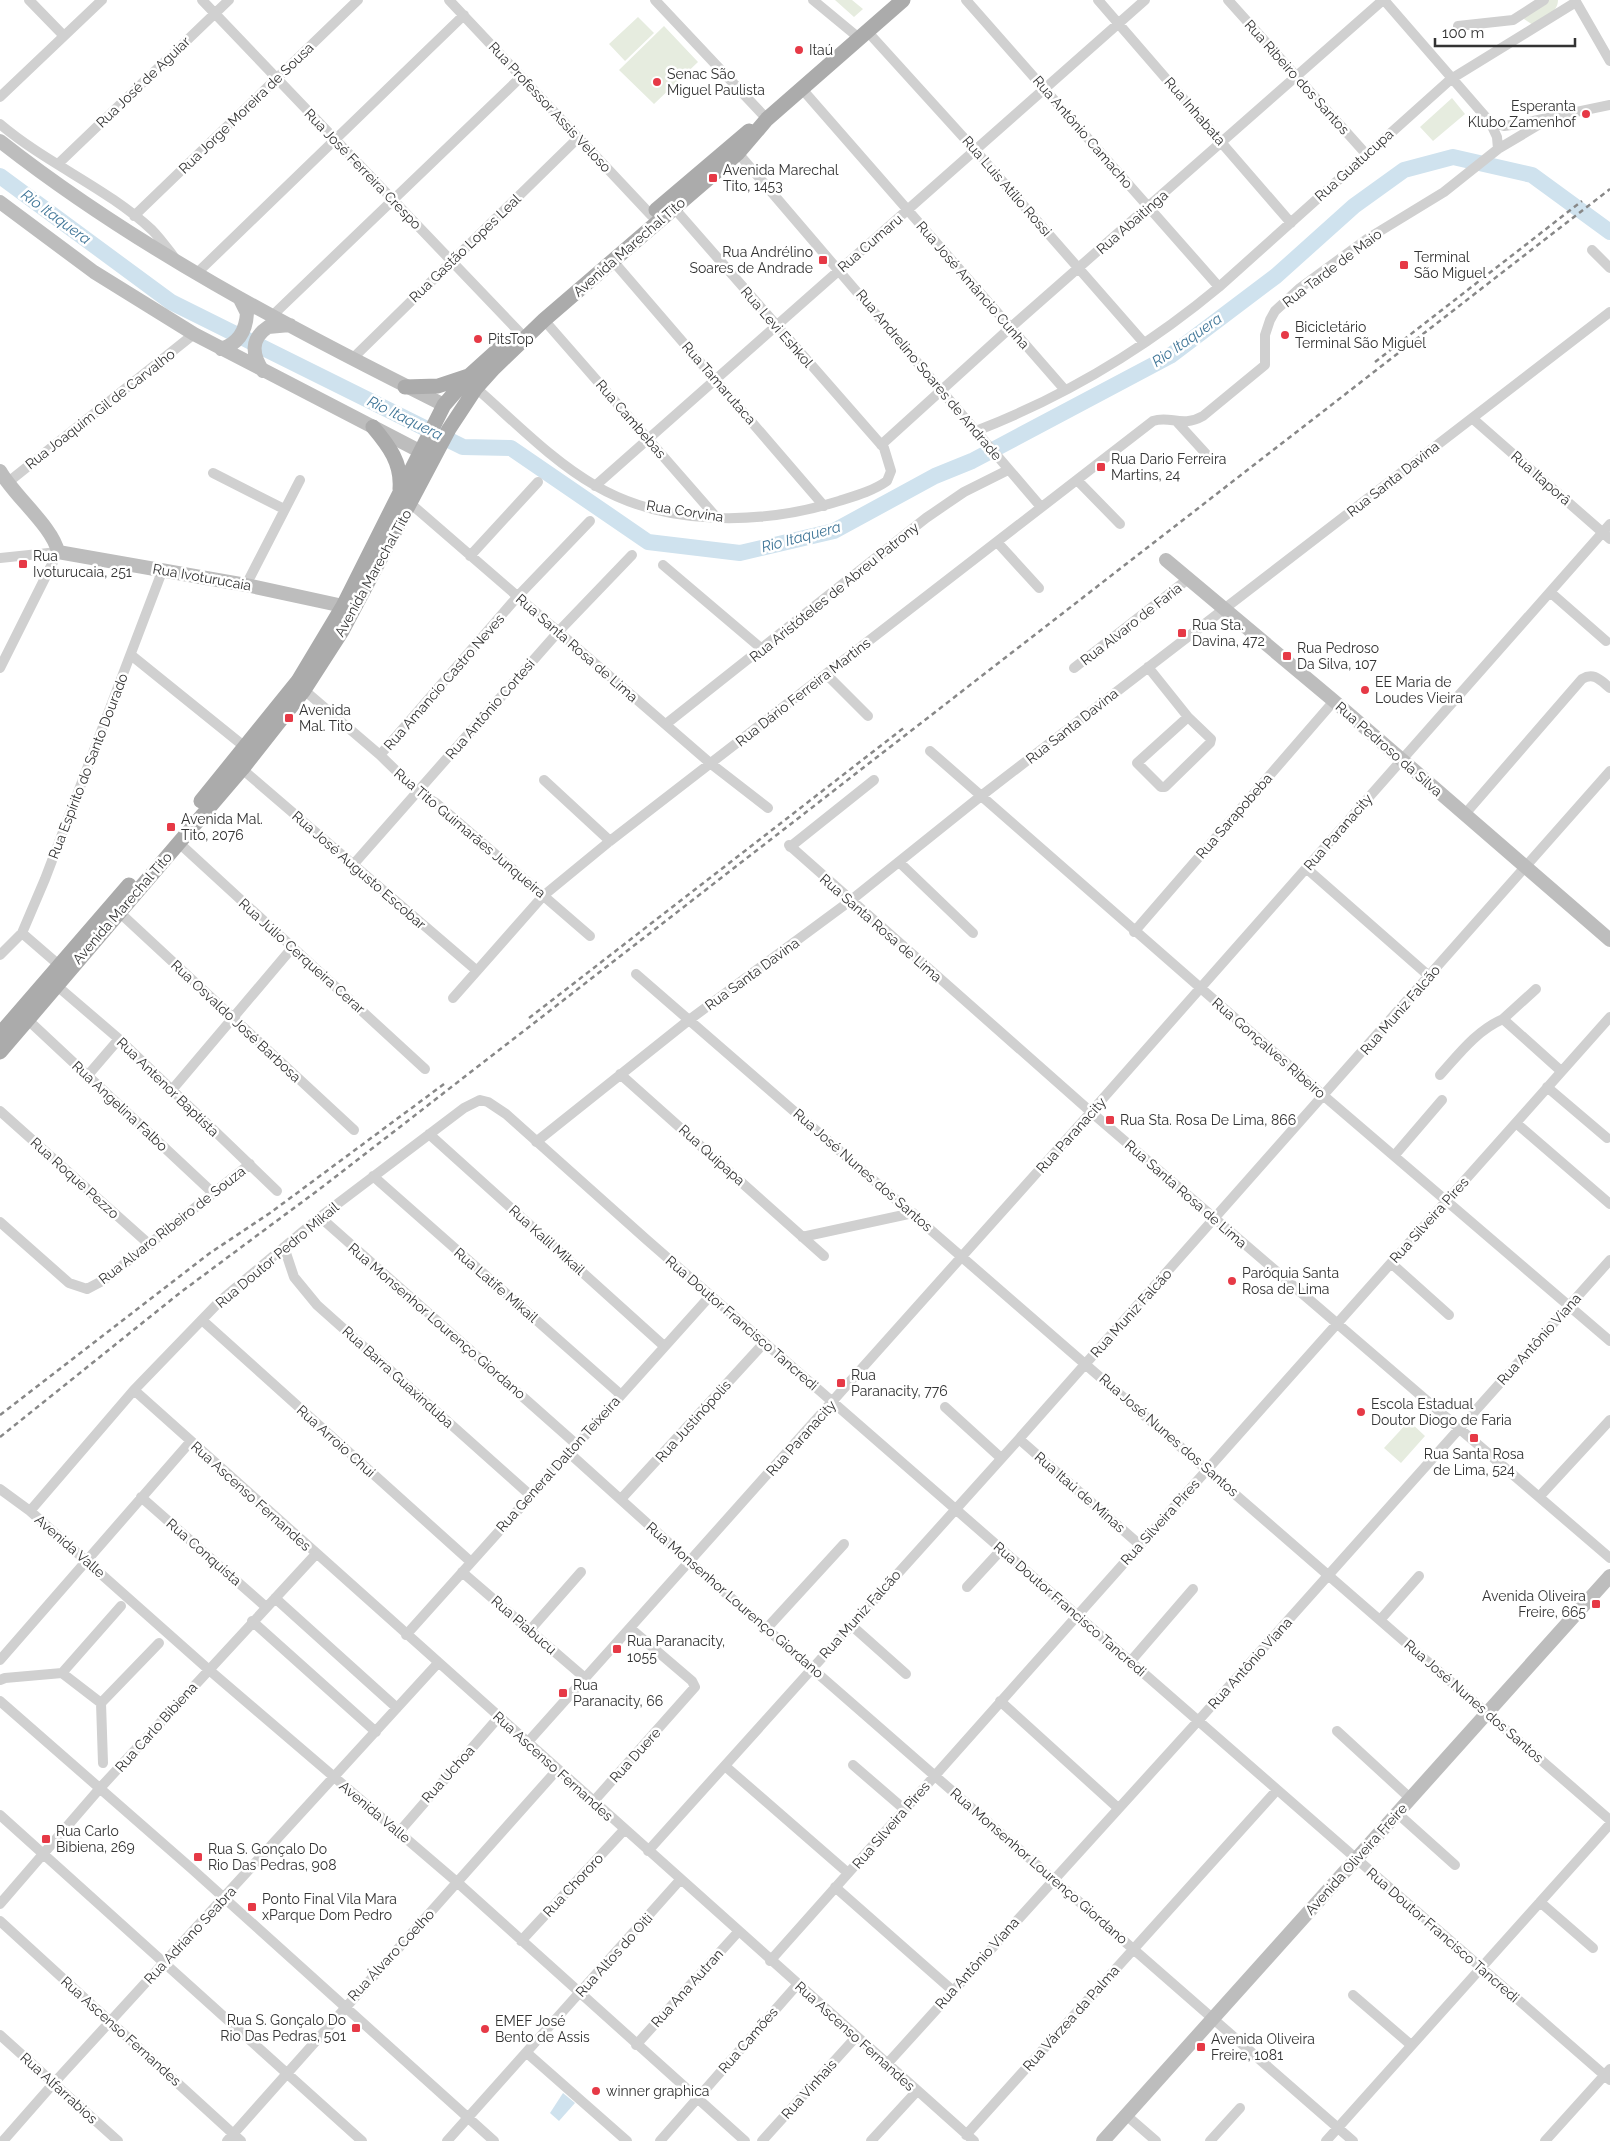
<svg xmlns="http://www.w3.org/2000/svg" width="1610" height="2141" viewBox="0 0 1610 2141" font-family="Raleway,sans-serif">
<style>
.green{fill:#e6ecdf}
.water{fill:#cfe2ee}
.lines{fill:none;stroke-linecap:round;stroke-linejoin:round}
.river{stroke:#cfe2ee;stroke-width:16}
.street{stroke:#d0d0d0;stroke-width:10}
.secondary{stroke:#bdbdbd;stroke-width:14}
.primary{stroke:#ababab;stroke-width:15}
.rail{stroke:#888;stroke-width:2.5;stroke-dasharray:5 4;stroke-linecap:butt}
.poi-dot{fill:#e63946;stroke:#fff;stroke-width:2}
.labels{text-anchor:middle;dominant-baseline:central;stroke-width:5;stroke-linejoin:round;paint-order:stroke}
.poi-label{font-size:14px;fill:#333;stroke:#fff;text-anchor:start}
.street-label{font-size:14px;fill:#333;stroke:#fff}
.water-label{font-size:15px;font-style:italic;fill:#3f7597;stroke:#fff}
</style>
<rect width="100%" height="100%" fill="#fff"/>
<path class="green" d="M835,0H852L863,9L854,17Z
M1547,0H1558C1558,13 1543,19 1533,25L1524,19L1525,16Z
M638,17L654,33L625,61L609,44Z
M664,26L698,62L654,104L619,70Z
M1452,98L1465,114L1433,141L1420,127Z
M1409,1421L1425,1436L1401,1463L1384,1448Z"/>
<path class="water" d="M563,2093L575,2103L559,2121L550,2113Z"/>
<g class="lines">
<path class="river" d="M0,176L171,302L463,447L511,448L648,542L740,553L834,531L935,476L972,461L1170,356L1276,276L1354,206L1404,170L1453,157L1532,175L1610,232"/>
<path class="street" d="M29,0L64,36
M202,0L525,338
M449,0L651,215
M655,0L767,119
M813,0L859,38
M966,0L1219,287
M1098,0L1291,223
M1228,0L1366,154
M1384,0L1490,122L1497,137L1498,149
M1575,0L1610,61
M1458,26L1513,20L1544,0
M867,31L975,150L1144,343
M802,89L1065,390
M0,97L102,0
M1490,122L1504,126L1518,124L1610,105
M0,124C47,164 107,188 152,230C160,238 167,248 174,257
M738,153L1041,507
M58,164L229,0
M134,216L358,0
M1592,250L1610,268
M613,261L824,506
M196,274L464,15
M273,315L521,77
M544,320L717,518
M352,359L578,138
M476,388C514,421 552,461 596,486C667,527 762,525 839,501C855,496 873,491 887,481L891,471L884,448L674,208
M1472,418L1610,539
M1177,422L1208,456
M976,431C1064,397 1147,347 1219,287L1451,79L1576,2
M881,445L1010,328L1383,0
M213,473L284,509
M1077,480L1120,524
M7,483L194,334
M595,486L1145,0
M411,504L710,763L768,808
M997,542L1039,588
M470,556L538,482
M0,558L58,552L0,668
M663,565L762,649
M246,585L300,480
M1550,592L1606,641
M131,655L245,747
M1148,667L1188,717L1211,739L1210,743L1165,787H1161L1137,763L1188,717
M1074,668L1188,579
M826,674L868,716
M304,690L380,755L418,792L436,803L590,936
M666,724L926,518L964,492L1008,470
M930,751L1324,1096L1610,1341
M380,755L518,596L590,521
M242,769L476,970
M544,780L610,841
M1465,814L1582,679C1594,672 1600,680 1610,688
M179,843L425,1069
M789,845L1091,1112L1610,1558
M790,847L874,780
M899,862L973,933
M352,866L559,631L632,555
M1306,868L1429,976
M119,912L354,1130
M1134,932L1334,701
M22,933L59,965
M0,955L22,933L45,879L163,569
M636,974L1610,1820
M56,985L119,1039L277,1191
M453,998L543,896L610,841L1153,421C1170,415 1182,428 1203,416L1265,365V335L1270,320L1275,311L1300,288L1367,239L1444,192L1498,149L1550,118
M27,1019L213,1193
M1503,1019L1536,989
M620,1074L824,1256
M88,1075L119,1039
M1440,1075C1459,1054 1476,1031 1503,1019L1561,1071
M1547,1087L1607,1138
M171,1091L292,948
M0,1111L150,1245
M1516,1123L1610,1204
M429,1134L664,1346
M536,1142L689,1020L850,901L981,796L1610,312
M1394,1156L1442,1100
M373,1176L620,1394
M320,1217L576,1444
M0,1222L69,1283L87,1289L104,1280L250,1164
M802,1237L913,1213
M284,1247L294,1277L317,1305L530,1495
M1391,1263L1449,1315
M202,1320L471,1562
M134,1390L974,2141
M945,1407L1001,1458
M1019,1439L1140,1545
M568,1452L690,1562L1353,2141
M0,1489L30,1511L208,1669L458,1883L745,2141
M141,1497L266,1607
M1539,1497L1610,1420
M621,1499L764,1343
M30,1511L134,1390L221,1300L320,1217L464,1108L480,1100L488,1102L506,1114L647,1240L1610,2080
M462,1572L585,1678
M967,1587L1002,1549
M275,1598L397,1708
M1380,1620L1419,1576
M252,1621L376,1732
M851,1625L906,1674
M767,1628L844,1544
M530,1630L581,1572
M406,1635L711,1295
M0,1660L191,1441
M1130,1662L1193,1589
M62,1673L101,1703L159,1643
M0,1680L5,1678L62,1673L121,1606
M0,1701L192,1869L494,2141
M1000,1701L1118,1808
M101,1703L103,1763
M1337,1731L1411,1799
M527,1743L1091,1112L1610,524
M853,1765L904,1809
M725,1766L848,1873
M593,1802L695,1687L692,1681L630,1628
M1397,1813L1455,1865
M0,1815L362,2141
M399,1832L498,1718
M648,1851L1019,1439L1610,771
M835,1887L952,1990
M1540,1902L1593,1948
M0,1904L101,1787L316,1554
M0,1921L241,2141
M521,1941L624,1830
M770,1961L1610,1017
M1353,1995L1411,2045
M0,2035L118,2141
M636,2045L738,1932
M527,2053L627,2141
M887,2064L1198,1721L1610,1260
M1126,2115L1156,2141
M966,2135L1277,1790
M3,2141L53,2084L438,1663
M227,2141L557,1770
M447,2141L680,1880
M660,2141L797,1985
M762,2141L856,2037
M871,2141L917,2091
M1210,2141L1240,2108
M1326,2141L1610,1824
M1545,2141L1610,2069"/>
<path class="secondary" d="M0,141C135,247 291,329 444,405
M0,202L94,272L194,334L431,457
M221,349C238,344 246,331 247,313L240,299
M263,371C252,355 250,339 268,327L290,325
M0,471C14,496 53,527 58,552L246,585L343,606
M1166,560L1334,701L1610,940
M1103,2141L1610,1576"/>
<path class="primary" d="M656,210L749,131
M405,387L438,386L468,376
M373,427C389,446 402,463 400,489
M201,801L298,681L343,606L444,405L471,374L502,346
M0,1034L129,885
M0,1052L242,769L304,690L342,631L449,429L476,388L494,368L544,320L738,153L767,119L903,0"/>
<path class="rail" d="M1375,362L1582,201
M529,1018L905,727
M0,1415L210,1253L270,1213L444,1084
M0,1437L181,1292L325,1185L1610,189"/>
</g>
<g class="poi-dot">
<circle cx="799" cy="50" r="5"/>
<circle cx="657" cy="82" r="5"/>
<circle cx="1586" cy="114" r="5"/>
<rect x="708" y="173" width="10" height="10" rx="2.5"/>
<rect x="818" y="255" width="10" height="10" rx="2.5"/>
<rect x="1399" y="260" width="10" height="10" rx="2.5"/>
<circle cx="1285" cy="335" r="5"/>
<circle cx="478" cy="339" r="5"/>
<rect x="1096" y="462" width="10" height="10" rx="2.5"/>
<rect x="18" y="559" width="10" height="10" rx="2.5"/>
<rect x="1177" y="628" width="10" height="10" rx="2.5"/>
<rect x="1282" y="651" width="10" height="10" rx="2.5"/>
<circle cx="1365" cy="690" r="5"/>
<rect x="284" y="713" width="10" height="10" rx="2.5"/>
<rect x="166" y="822" width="10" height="10" rx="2.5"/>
<rect x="1105" y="1115" width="10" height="10" rx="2.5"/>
<circle cx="1232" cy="1281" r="5"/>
<rect x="836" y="1378" width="10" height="10" rx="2.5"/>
<circle cx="1361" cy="1412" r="5"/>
<rect x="1469" y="1433" width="10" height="10" rx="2.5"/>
<rect x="1591" y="1599" width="10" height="10" rx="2.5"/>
<rect x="612" y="1644" width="10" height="10" rx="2.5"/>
<rect x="558" y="1688" width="10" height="10" rx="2.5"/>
<rect x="41" y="1834" width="10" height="10" rx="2.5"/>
<rect x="193" y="1852" width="10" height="10" rx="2.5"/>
<rect x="247" y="1902" width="10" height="10" rx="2.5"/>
<rect x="351" y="2023" width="10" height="10" rx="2.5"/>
<circle cx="485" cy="2029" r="5"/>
<rect x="1196" y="2042" width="10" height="10" rx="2.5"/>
<circle cx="596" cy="2091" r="5"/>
</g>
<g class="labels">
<g class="poi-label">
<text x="809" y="50">Itaú</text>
<text x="667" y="74">Senac São<tspan x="667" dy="16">Miguel Paulista</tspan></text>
<text x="1576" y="106" text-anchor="end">Esperanta<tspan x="1576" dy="16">Klubo Zamenhof</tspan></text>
<text x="723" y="170">Avenida Marechal<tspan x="723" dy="16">Tito, 1453</tspan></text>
<text x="813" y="252" text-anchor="end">Rua Andrélino<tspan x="813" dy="16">Soares de Andrade</tspan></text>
<text x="1414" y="257">Terminal<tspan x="1414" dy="16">São Miguel</tspan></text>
<text x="1295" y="327">Bicicletário<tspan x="1295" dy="16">Terminal São Miguel</tspan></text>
<text x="488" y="339">PitsTop</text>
<text x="1111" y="459">Rua Dario Ferreira<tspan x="1111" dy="16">Martins, 24</tspan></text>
<text x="33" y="556">Rua<tspan x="33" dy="16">Ivoturucaia, 251</tspan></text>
<text x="1192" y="625">Rua Sta.<tspan x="1192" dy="16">Davina, 472</tspan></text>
<text x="1297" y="648">Rua Pedroso<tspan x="1297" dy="16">Da Silva, 107</tspan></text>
<text x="1375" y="682">EE Maria de<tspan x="1375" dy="16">Loudes Vieira</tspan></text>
<text x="299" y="710">Avenida<tspan x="299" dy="16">Mal. Tito</tspan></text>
<text x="181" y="819">Avenida Mal.<tspan x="181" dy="16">Tito, 2076</tspan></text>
<text x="1120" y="1120">Rua Sta. Rosa De Lima, 866</text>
<text x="1242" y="1273">Paróquia Santa<tspan x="1242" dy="16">Rosa de Lima</tspan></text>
<text x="851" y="1375">Rua<tspan x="851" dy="16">Paranacity, 776</tspan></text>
<text x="1371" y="1404">Escola Estadual<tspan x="1371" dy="16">Doutor Diogo de Faria</tspan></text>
<text x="1474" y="1454" text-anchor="middle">Rua Santa Rosa<tspan x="1474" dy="16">de Lima, 524</tspan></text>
<text x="1586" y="1596" text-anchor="end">Avenida Oliveira<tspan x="1586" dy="16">Freire, 665</tspan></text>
<text x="627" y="1641">Rua Paranacity,<tspan x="627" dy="16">1055</tspan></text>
<text x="573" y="1685">Rua<tspan x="573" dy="16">Paranacity, 66</tspan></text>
<text x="56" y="1831">Rua Carlo<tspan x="56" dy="16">Bibiena, 269</tspan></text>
<text x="208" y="1849">Rua S. Gonçalo Do<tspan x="208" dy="16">Rio Das Pedras, 908</tspan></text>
<text x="262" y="1899">Ponto Final Vila Mara<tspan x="262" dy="16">xParque Dom Pedro</tspan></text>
<text x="346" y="2020" text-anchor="end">Rua S. Gonçalo Do<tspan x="346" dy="16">Rio Das Pedras, 501</tspan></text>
<text x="495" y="2021">EMEF José<tspan x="495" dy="16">Bento de Assis</tspan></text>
<text x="1211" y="2039">Avenida Oliveira<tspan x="1211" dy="16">Freire, 1081</tspan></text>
<text x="606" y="2091">winner graphica</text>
</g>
<g class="street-label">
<text transform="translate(1297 77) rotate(48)">Rua Ribeiro dos Santos</text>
<text transform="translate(143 82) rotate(-44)">Rua José de Aguiar</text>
<text transform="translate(550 107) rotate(47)">Rua Professor Assis Veloso</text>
<text transform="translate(246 108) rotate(-44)">Rua Jorge Moreira de Sousa</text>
<text transform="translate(1195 111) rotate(49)">Rua Inhabata</text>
<text transform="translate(1083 132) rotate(49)">Rua Antônio Camacho</text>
<text transform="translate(1354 165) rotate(-42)">Rua Guatucupa</text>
<text transform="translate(363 169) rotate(46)">Rua José Ferreira Crespo</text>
<text transform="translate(1007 186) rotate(49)">Rua Luis Atílio Rossi</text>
<text transform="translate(1132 222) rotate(-41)">Rua Abaitinga</text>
<text transform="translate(870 243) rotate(-41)">Rua Cumaru</text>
<text transform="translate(629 247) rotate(-41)">Avenida Marechal Tito</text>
<text transform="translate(465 248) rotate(-44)">Rua Gastão Lopes Leal</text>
<text transform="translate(1332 268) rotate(-37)">Rua Tarde de Maio</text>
<text transform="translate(973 285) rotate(49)">Rua José Amâncio Cunha</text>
<text transform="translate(777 327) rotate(49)">Rua Levi Eshkol</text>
<text transform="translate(929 375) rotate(50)">Rua Andrelino Soares de Andrade</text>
<text transform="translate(719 383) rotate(49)">Rua Tamarutaca</text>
<text transform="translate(100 409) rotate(-38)">Rua Joaquim Gil de Carvalho</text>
<text transform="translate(631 419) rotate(49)">Rua Cambebas</text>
<text transform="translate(1541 478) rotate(41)">Rua Itaporâ</text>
<text transform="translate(1393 479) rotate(-38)">Rua Santa Davina</text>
<text transform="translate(685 511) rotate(9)">Rua Corvina</text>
<text transform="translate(373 573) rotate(-61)">Avenida Marechal Tito</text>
<text transform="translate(202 577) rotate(10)">Rua Ivoturucaia</text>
<text transform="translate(834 592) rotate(-39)">Rua Aristóteles de Abreu Patrony</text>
<text transform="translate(1131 624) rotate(-38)">Rua Alvaro de Faria</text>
<text transform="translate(577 648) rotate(41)">Rua Santa Rosa de Lima</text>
<text transform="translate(444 682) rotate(-49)">Rua Amancio Castro Neves</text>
<text transform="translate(803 692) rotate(-38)">Rua Dário Ferreira Martins</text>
<text transform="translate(490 709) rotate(-49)">Rua Antônio Cortesi</text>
<text transform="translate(1072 726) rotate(-38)">Rua Santa Davina</text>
<text transform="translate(1389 749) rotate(41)">Rua Pedroso da Silva</text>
<text transform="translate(88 766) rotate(-69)">Rua Espírito do Santo Dourado</text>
<text transform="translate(1234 816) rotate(-49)">Rua Sarapobeba</text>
<text transform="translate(1338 832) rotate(-49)">Rua Paranacity</text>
<text transform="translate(470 833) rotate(40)">Rua Tito Guimarães Junqueira</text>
<text transform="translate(359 870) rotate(41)">Rua José Augusto Escobar</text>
<text transform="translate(122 908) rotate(-49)">Avenida Marechal Tito</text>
<text transform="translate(881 928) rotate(41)">Rua Santa Rosa de Lima</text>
<text transform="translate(302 956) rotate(42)">Rua Júlio Cerqueira Cerar</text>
<text transform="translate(752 974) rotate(-36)">Rua Santa Davina</text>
<text transform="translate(1400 1010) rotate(-49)">Rua Muniz Falcão</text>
<text transform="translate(236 1021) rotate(43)">Rua Osvaldo José Barbosa</text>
<text transform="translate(1269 1048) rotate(41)">Rua Gonçalves Ribeiro</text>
<text transform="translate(168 1087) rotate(44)">Rua Antenor Baptista</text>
<text transform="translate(120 1106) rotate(43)">Rua Angelina Falbo</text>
<text transform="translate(1071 1135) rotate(-48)">Rua Paranacity</text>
<text transform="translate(712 1155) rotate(42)">Rua Quipapa</text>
<text transform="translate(863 1170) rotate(41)">Rua José Nunes dos Santos</text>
<text transform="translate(75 1178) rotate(42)">Rua Roque Pezzo</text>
<text transform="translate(1186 1194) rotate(41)">Rua Santa Rosa de Lima</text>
<text transform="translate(1429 1220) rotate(-48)">Rua Silveira Pires</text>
<text transform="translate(172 1225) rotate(-38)">Rua Alvaro Ribeiro de Souza</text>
<text transform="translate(547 1240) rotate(42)">Rua Kalil Mikail</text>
<text transform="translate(277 1255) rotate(-40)">Rua Doutor Pedro Mikail</text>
<text transform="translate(496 1285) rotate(41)">Rua Latife Mikail</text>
<text transform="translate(1131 1313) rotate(-48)">Rua Muniz Falcão</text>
<text transform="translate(437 1321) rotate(41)">Rua Monsenhor Lourenço Giordano</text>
<text transform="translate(742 1323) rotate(41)">Rua Doutor Francisco Tancredi</text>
<text transform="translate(1539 1339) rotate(-48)">Rua Antônio Viana</text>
<text transform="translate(398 1377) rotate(42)">Rua Barra Guaxinduba</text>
<text transform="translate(693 1421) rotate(-48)">Rua Justinópolis</text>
<text transform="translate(1169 1435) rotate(41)">Rua José Nunes dos Santos</text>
<text transform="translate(801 1438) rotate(-48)">Rua Paranacity</text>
<text transform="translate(336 1441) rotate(42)">Rua Arroio Chui</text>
<text transform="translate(558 1464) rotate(-48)">Rua General Dalton Teixeira</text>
<text transform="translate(1080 1492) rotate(41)">Rua Itaú de Minas</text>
<text transform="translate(251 1496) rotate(42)">Rua Ascenso Fernandes</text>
<text transform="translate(1160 1522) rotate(-48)">Rua Silveira Pires</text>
<text transform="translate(70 1546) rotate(41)">Avenida Valle</text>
<text transform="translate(204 1552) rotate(41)">Rua Conquista</text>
<text transform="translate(735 1600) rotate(41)">Rua Monsenhor Lourenço Giordano</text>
<text transform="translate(1070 1609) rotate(41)">Rua Doutor Francisco Tancredi</text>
<text transform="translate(860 1614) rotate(-48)">Rua Muniz Falcão</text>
<text transform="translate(524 1625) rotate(41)">Rua Piabucu</text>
<text transform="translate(1250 1663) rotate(-48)">Rua Antônio Viana</text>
<text transform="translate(1474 1701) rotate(41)">Rua José Nunes dos Santos</text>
<text transform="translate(156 1727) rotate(-48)">Rua Carlo Bibiena</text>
<text transform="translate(635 1755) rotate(-48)">Rua Duere</text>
<text transform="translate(553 1766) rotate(42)">Rua Ascenso Fernandes</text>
<text transform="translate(448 1774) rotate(-48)">Rua Uchoa</text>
<text transform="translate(375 1812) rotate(40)">Avenida Valle</text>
<text transform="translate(891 1825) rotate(-49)">Rua Silveira Pires</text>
<text transform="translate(1356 1859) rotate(-48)">Avenida Oliveira Freire</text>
<text transform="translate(1039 1866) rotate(41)">Rua Monsenhor Lourenço Giordano</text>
<text transform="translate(573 1885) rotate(-47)">Rua Chororo</text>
<text transform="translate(190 1935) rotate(-47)">Rua Adriano Seabra</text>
<text transform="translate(1443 1935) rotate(41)">Rua Doutor Francisco Tancredi</text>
<text transform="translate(391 1955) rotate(-47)">Rua Álvaro Coelho</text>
<text transform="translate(614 1955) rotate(-48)">Rua Altos do Oiti</text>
<text transform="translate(977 1963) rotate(-48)">Rua Antônio Viana</text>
<text transform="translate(687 1988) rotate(-48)">Rua Ana Autran</text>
<text transform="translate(1071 2018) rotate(-48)">Rua Várzea da Palma</text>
<text transform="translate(121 2031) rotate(42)">Rua Ascenso Fernandes</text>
<text transform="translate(855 2036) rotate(42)">Rua Ascenso Fernandes</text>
<text transform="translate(748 2040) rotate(-49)">Rua Camões</text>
<text transform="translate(59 2088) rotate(42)">Rua Alfarrabios</text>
<text transform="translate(809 2089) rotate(-48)">Rua Vinhais</text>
</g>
<g class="water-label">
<text transform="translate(56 217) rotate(36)">Rio Itaquera</text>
<text transform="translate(1187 340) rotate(-35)">Rio Itaquera</text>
<text transform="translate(405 418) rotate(26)">Rio Itaquera</text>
<text transform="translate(801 537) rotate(-15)">Rio Itaquera</text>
</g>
</g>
<path d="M1435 38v8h140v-8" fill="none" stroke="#333333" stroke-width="2.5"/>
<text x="1442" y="38" font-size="15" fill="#333333" stroke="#ffffff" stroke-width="4" paint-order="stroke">100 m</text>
</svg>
